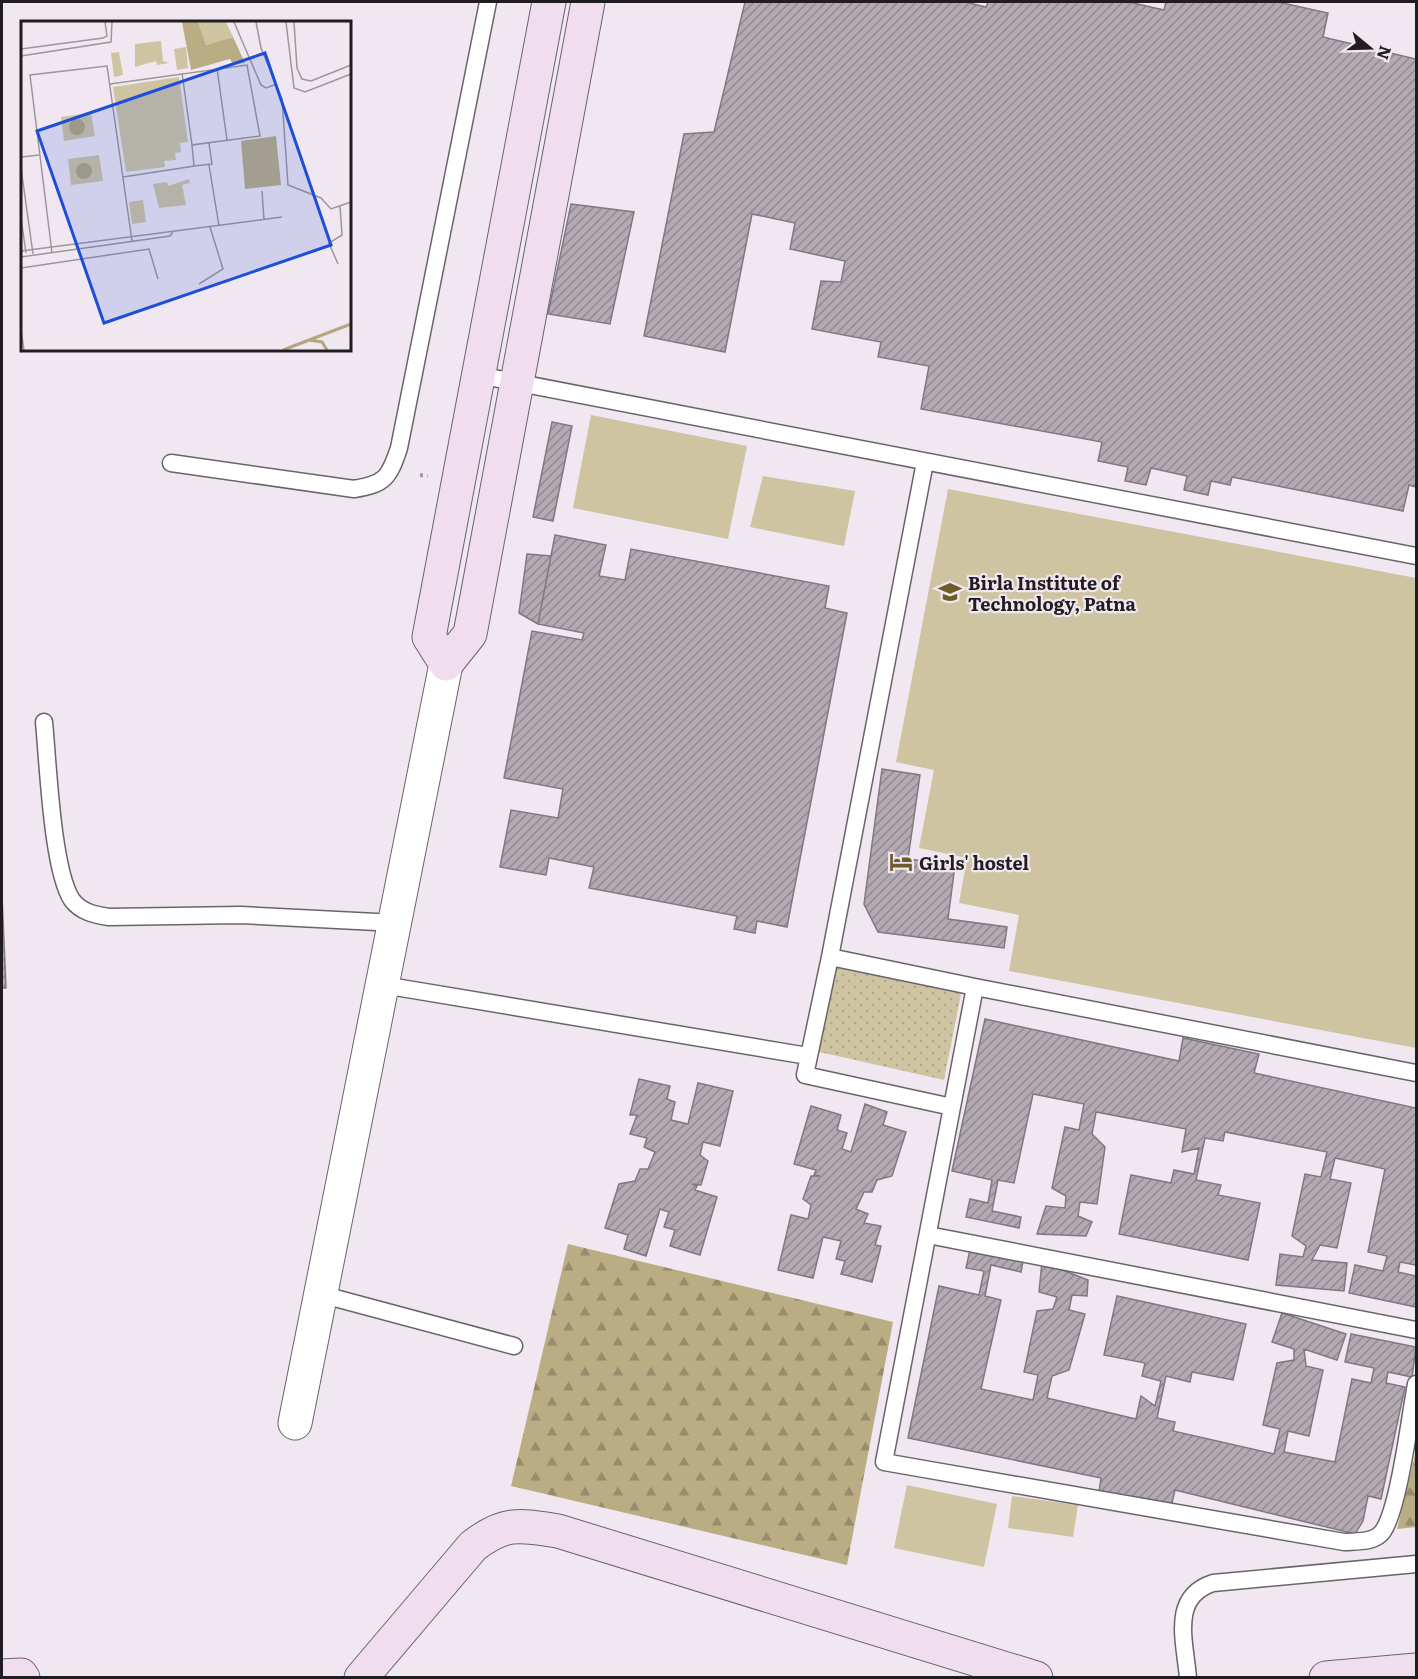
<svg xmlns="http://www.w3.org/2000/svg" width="1418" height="1679" viewBox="0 0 1418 1679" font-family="Literata,serif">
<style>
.grass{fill:url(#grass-dots)}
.forest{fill:url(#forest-firs)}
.garden{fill:#cfc4a2}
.building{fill:url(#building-hatch);stroke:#807880;stroke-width:1.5}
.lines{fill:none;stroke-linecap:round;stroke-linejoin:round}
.lane-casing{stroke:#6b636b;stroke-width:19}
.street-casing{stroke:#6b636b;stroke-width:35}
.secondary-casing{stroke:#6b636b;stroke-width:35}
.path{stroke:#9d969c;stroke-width:4;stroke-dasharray:3 4.5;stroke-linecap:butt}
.lane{stroke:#fff;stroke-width:16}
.street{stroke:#fff;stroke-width:33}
.secondary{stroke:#f0deee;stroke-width:33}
.labels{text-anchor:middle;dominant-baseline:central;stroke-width:4.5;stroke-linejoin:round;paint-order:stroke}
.poi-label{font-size:18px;font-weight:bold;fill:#201d20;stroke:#f1e7f0;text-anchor:start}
.inset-river{fill:none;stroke:#b4a67d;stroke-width:3}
.inset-road{fill:none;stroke:#9d969d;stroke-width:1.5}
.view{fill:#1d4ed8;fill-opacity:0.15;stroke:#1d4ed8;stroke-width:3}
.inset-edge{fill:none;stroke:#201d20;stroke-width:3}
</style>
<defs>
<pattern id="grass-dots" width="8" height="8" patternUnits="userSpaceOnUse" patternTransform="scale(1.5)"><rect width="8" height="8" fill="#cfc4a2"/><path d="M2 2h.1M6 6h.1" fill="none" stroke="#b1a88b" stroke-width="1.8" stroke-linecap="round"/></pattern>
<pattern id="forest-firs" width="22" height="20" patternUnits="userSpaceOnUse" patternTransform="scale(1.5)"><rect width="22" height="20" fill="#baad84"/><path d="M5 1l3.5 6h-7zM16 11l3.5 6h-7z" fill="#978c6c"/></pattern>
<pattern id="building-hatch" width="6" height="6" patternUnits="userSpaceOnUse" patternTransform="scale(1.5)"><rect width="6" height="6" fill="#b3a9b2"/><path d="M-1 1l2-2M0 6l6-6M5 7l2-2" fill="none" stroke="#918990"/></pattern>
</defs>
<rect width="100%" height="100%" fill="#f1e7f0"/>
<path class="grass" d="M833,962L962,989L944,1080L815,1051Z"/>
<path class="forest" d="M568,1244L893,1322L847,1565L511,1486Z
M1416,1451V1527L1397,1529Z"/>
<path class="garden" d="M591,415L747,446L728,539L573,508Z
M763,476L855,491L844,546L750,527Z
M948,489L1416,578V1048L1009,971L1019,915L959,903L967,858L919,848L934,770L896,762Z
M907,1485L997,1504L984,1567L894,1548Z
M1012,1496L1078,1505L1073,1537L1008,1528Z"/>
<path class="building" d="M745,2H965L986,7L988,2H1129L1164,10L1166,2H1278L1328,13L1323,37L1416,59V487L1409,485L1403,511L1232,477L1230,485L1211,481L1208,495L1184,490L1187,476L1151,468L1146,485L1125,481L1128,467L1098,461L1102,442L921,409L929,366L878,357L881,342L812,329L821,281L841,282L845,261L790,249L795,223L752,214L725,352L644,336L684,134L714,132Z
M571,204L634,212L610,324L548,314Z
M552,422L572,426L553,521L533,517Z
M555,535L606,545L599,576L625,580L631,549L829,586L825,608L847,613L787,927L757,921L755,933L734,929L737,916L589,888L594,867L549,858L546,875L500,867L511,810L558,818L563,789L504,778L532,631L582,640L584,633L538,624Z
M527,554L551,556L538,624L519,613Z
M882,769L920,775L908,859L955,865L948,919L1007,927L1004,948L878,932L864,904Z
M2,896L6,988H2Z
M985,1019L1179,1061L1183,1038L1259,1054L1254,1073L1416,1108V1265L1400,1262L1398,1272L1416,1276V1307L1349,1293L1355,1265L1383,1271L1387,1256L1368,1252L1385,1169L1335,1158L1330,1179L1351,1183L1337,1248L1320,1245L1312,1260L1347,1263L1344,1291L1276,1285L1280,1254L1303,1257L1306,1246L1292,1236L1305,1174L1321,1177L1327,1152L1225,1132L1223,1141L1205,1138L1196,1180L1221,1185L1218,1195L1260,1203L1248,1260L1119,1234L1131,1175L1171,1183L1174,1170L1194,1174L1199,1148L1182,1152L1186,1129L1096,1112L1092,1134L1105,1147L1097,1204L1080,1202L1078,1216L1092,1222L1086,1236L1037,1234L1046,1206L1065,1208L1066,1196L1052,1188L1065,1127L1079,1130L1084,1104L1033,1094L1014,1183L998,1180L992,1211L1021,1217L1019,1228L966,1217L970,1199L988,1203L992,1180L952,1171Z
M639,1079L670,1086L667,1099L675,1102L671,1120L688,1124L698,1083L733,1091L720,1146L703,1142L700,1155L708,1161L701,1185L692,1184L697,1186L695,1190L717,1197L700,1255L670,1246L675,1230L664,1227L669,1212L660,1209L646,1256L624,1249L628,1235L605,1228L619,1184L635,1181L640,1169H648L655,1152L644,1147L647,1138L630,1134L637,1115H630Z
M865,1104L887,1112L883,1125L906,1132L892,1176L877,1180L872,1192H864L856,1209L868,1214L864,1223L881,1226L875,1245L881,1246L872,1282L841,1274L845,1261L836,1259L841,1241L823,1237L813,1278L778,1270L791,1215L808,1219L811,1205L803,1199L811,1176H820L814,1175L816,1170L794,1164L811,1106L841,1115L837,1130L847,1133L842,1149L851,1152Z
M970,1250L1023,1261L1021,1272L991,1265L985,1296L1001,1300L981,1389L1033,1400L1038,1375L1024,1372L1037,1311L1053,1309L1057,1297L1039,1292L1042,1262L1088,1280L1087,1296L1072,1295L1069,1310L1085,1314L1069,1370L1052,1376L1047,1398L1136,1419L1141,1396L1155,1406L1161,1381L1142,1376L1145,1363L1104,1355L1117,1296L1246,1324L1233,1380L1192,1372L1190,1382L1166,1376L1157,1418L1175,1422L1173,1431L1274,1454L1280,1429L1263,1425L1277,1363L1294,1360V1349L1272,1342L1282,1313L1346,1334L1337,1360L1304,1349L1306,1366L1323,1370L1309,1436L1288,1431L1284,1452L1335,1462L1352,1379L1371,1383L1374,1368L1345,1362L1351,1334L1416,1347L1412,1377L1388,1372L1386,1383L1405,1387L1381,1499L1368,1496L1363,1521L1355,1534L1175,1490L1171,1507L1099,1492L1101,1478L908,1438L939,1286L979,1295L984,1271L966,1268Z"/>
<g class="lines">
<g class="lane-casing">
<path id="lane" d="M478,375L1416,556
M925,462L830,957L975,987L884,1462L1344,1542C1357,1541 1375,1543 1383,1531C1399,1508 1410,1416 1416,1384
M171,463L354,489C385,484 389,478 399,448L488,2
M44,722C48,762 52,870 72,900C81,912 95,915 109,917L241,915L396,923
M830,957L805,1075L952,1107
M383,985L808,1056
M975,987L1416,1073
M928,1235L1416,1330
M320,1294L514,1346
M1188,1678C1185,1641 1170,1597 1213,1583L1416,1564"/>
</g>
<g class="street-casing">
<path id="street" d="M295,1423L446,664"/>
</g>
<g class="secondary-casing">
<path id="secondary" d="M549,2L429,637L446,664L470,634L588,2
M2,1676L21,1675L23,1678
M361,1678L473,1546C505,1521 520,1525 558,1531L1036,1678
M1326,1678L1416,1670"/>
</g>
<path class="path" d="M420,475L428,476"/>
<use href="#lane" class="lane"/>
<use href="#street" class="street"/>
<use href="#secondary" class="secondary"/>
</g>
<defs>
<g id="university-bare" transform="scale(1.8)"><path d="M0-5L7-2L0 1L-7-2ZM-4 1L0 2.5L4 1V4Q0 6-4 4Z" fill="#6c5c29" stroke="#f1e7f0" stroke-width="2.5" paint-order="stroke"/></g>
<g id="hotel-bare" transform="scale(1.8)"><path d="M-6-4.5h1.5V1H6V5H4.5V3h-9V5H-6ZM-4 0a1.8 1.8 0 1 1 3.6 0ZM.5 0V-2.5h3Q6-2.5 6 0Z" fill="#6c5c29" stroke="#f1e7f0" stroke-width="2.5" paint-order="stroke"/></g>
</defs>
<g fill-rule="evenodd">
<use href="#university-bare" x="950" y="592"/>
<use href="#hotel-bare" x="901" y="862"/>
</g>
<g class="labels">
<g class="poi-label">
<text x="968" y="582">Birla Institute of<tspan x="968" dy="21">Technology, Patna</tspan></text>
<text x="919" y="862">Girls' hostel</text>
</g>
</g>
<g transform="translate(21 21)">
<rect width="330" height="330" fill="#f1e7f0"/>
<path d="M177,1H205L212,16L185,24ZM140,20L142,40L148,42L136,44L135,40L114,46V23ZM70,92L74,115L43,120L40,96ZM78,134L82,160L50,164L47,138ZM168,158L169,162L161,164L165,184L138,187L132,163L146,161L147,165Z" fill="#cfc4a2"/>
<path d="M161,1H177L185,24L212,16L224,42L212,43L209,38L170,49ZM255,115L260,164L224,168L220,120Z" fill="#baad84"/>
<path d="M165,26L167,47L156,49L153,28ZM98,31L102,54L93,56L90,32ZM158,56L167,121L159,122L160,131L154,132L155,139L143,140L144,146L105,151L92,66ZM122,179L125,201L111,203L108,181Z" fill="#cfc4a2"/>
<path d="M48 106a8 8 0 1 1 16 0a8 8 0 1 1-16 0ZM55 150a8 8 0 1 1 16 0a8 8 0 1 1-16 0Z" fill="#b4a67d"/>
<path class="inset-river" d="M288,319L301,321L306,329M262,329L330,303"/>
<path class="inset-road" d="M213,1L240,64L245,67L256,63M235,1L240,27L261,78L267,164L300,177L310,188L330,181M265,1L273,67L284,71L330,53M273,1L276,47L281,58L290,60L330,44M0,28L82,17L86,15L84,1M0,35L90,21L91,1M196,47L206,119M161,52L171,124M89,63L226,44L239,115L171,124L173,145L102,156M0,136L18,134M188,144L198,205M173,145L191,143L188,122M0,147L12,233M241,170L243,199M0,197L5,232M0,230L261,196M31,232L9,54L86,45L111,220M0,236L149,215L152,211M317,243L308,222L321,214L319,185M0,247L128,228L137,258M178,263L202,248L189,206M0,309L3,329"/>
<path class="view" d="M244,32L310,224L83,302L16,110Z"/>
<rect width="330" height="330" class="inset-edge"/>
</g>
<rect width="1418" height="1679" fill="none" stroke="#201d20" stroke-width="6"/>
<g transform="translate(1370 48) rotate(109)" stroke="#f1e7f0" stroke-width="4.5" paint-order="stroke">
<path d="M0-4.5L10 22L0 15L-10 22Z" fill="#201d20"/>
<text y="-9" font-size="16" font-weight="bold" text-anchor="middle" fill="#201d20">N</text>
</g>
</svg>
